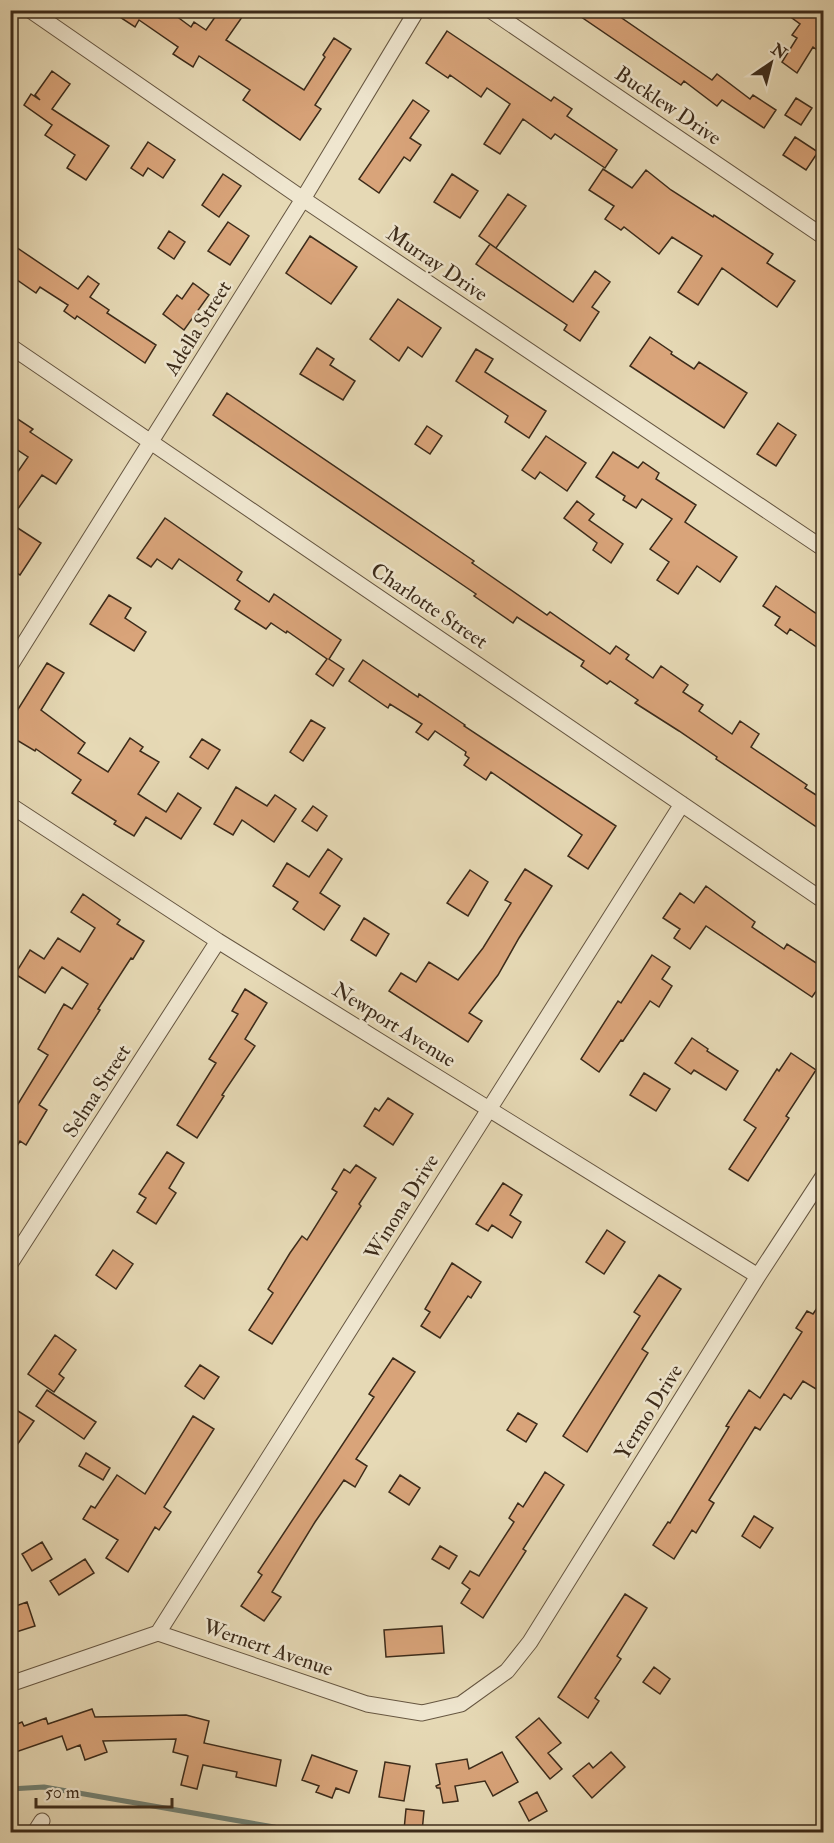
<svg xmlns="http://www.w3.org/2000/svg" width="834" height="1843" viewBox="0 0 834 1843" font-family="'IM FELL Double Pica',serif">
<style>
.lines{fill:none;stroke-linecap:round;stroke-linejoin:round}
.stream{stroke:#728174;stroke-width:5}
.building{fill:#d9a47a;stroke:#3c2b1a;stroke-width:1.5}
.minor-casing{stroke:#665641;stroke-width:17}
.minor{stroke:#efe6cf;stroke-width:15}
.labels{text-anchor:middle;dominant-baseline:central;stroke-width:5;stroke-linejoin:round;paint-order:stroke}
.street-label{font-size:21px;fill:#3c2b1a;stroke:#efe6cf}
</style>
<rect width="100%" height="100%" fill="#e6d9b5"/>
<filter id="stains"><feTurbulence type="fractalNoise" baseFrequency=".00333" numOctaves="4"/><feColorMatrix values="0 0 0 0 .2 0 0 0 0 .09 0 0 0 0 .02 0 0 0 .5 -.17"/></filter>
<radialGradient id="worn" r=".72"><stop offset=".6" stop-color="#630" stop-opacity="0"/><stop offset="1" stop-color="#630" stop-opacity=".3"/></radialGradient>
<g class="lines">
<path class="stream" d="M10,1789L44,1787L274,1827L290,1832"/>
</g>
<path class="building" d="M109,10H168L191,27L194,22L206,30L220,10H247L226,40L304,90L325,57L323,55L334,38L351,49L315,105L321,109L300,140L243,100L250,90L199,56L193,67L173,54L178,47L139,20L135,27Z
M571,10H610L712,80L717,74L750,99L753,95L776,110L764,128L722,100L717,106L684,81L681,85Z
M781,10H824V55L813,47L797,73L782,62L797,38L792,35L800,24Z
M447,31L551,101L554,97L572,109L567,116L617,150L605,168L555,134L551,139L523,119L500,154L484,144L510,104L487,88L481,97L450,75L448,78L426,63Z
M52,71L70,84L52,109L109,146L86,180L67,168L75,155L45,135L52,125L24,105L31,94L40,100L35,95Z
M796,98L812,108L801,125L785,115Z
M413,100L429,111L410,138L421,145L410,161L404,157L379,193L359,179Z
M795,137L818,152L806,170L783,155Z
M148,142L175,160L163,178L148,168L143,176L131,168Z
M603,169L632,188L646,170L671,190L713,217L714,215L773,254L767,263L795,281L777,307L722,268L698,305L678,292L702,256L672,237L659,254L624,227L621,230L605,219L614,206L589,190Z
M223,174L241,186L219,217L202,205Z
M452,174L478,191L460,218L434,202Z
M508,194L526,206L496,248L479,236Z
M228,222L249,236L230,265L208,251Z
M169,231L185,242L174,259L158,248Z
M310,236L357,267L331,304L286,273Z
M10,243L78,289L88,276L99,284L90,297L109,310L107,313L156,345L145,363L77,316L75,319L64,311L68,305L40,287L36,293L10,275Z
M490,244L573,302L595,271L610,282L592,307L599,312L580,341L564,330L567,325L476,264Z
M193,283L209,295L184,330L163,314L177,295L182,299Z
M398,299L441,328L422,357L408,347L399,361L370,339Z
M650,337L672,352L671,354L694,369L699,362L747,393L724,428L630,366Z
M317,348L334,359L330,365L355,381L343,400L300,374Z
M476,349L493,359L485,372L546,411L529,438L505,422L508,416L456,381Z
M227,393L474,561L472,563L547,615L550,612L610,654L616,646L629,655L626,659L653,678L661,666L688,685L683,692L703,705L699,711L732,734L740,721L759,734L751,747L807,785L805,788L824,800V832L716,759L717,757L679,731L635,703L638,700L610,681L607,684L581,666L584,661L517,617L513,623L474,596L476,594L213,415Z
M10,414L33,429L30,432L72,460L56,484L42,475L10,520V483L28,457L10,445Z
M778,423L796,435L776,466L757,454Z
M427,426L442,436L430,454L415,444Z
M546,436L586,463L567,491L540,472L535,479L522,470Z
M613,452L638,468L643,462L659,473L656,479L696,505L685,522L737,557L720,582L697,566L678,594L657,580L669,562L650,549L672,519L642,499L636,508L623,500L625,496L596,477Z
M577,501L594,514L589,520L623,544L611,563L593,550L597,543L564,518Z
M165,518L242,572L237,580L269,602L274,594L341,640L329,659L344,669L333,686L316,674L327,659L287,631L286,633L271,623L266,629L235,609L240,601L179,559L172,569L157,559L151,567L137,558Z
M10,523L41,543L20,575L10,569Z
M776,586L824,619V652L790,629L787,634L775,625L780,617L763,606Z
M109,595L131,608L125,618L146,632L134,651L90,624Z
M363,660L418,697L419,694L465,725L464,726L616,826L588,869L568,856L582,835L491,772L486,780L464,765L469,758L465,755L466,752L435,731L428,740L416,732L422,724L390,704L388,708L349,681Z
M47,663L64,673L41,710L85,743L78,753L108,772L130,738L143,747L140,751L159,762L138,794L166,812L178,793L201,808L181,839L146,817L134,836L114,824L116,821L72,793L81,780L36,749L35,751L10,736V722Z
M311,720L325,728L303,761L290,752Z
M202,739L220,750L208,769L190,757Z
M236,787L267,806L275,795L296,809L274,842L242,820L233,835L214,824Z
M313,806L327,816L317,831L302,821Z
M328,849L342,859L320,893L340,906L324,930L293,909L298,902L273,886L287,863L309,877Z
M525,869L552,886L519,938L498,975L469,1013L482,1021L468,1042L389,991L401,973L416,982L429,962L458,980L483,948L511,903L505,900Z
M470,870L488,882L468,916L447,903Z
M706,886L755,922L752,927L784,949L787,944L824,968V980L812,997L706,926L690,949L674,938L680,929L663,918L680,893L694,903Z
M83,894L120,920L117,924L144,941L133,959L131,958L98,1009L100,1010L39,1105L47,1110L26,1145L20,1141L10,1158V1117L48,1055L38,1049L64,1004L72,1009L88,984L62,967L45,993L15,974L30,950L44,959L58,938L80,952L95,928L71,912Z
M364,918L389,934L376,956L351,940Z
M652,955L670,967L662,979L672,986L659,1007L650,1001L623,1041L621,1040L599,1072L581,1059L618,1001L621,1003Z
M245,989L267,1003L245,1039L255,1046L222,1095L224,1096L197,1138L177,1125L216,1063L209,1059L238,1014L232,1011Z
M692,1038L708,1049L707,1051L738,1071L726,1090L694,1070L691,1074L675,1063Z
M791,1053L816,1070L786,1116L789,1118L748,1181L729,1169L756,1128L744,1120L777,1069L779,1071Z
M644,1073L670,1089L656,1111L630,1095Z
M388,1098L413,1114L393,1145L364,1126L375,1108L379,1111Z
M167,1152L184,1163L169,1188L176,1193L156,1224L137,1212L146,1198L139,1194Z
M356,1165L376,1178L359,1204L361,1206L272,1344L249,1330L273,1293L268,1289L290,1253L302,1236L307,1240L337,1192L332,1189L344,1169L350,1173Z
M503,1183L522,1195L510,1215L521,1222L512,1238L492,1225L488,1231L476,1224Z
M607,1230L625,1242L604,1274L586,1262Z
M113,1250L133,1264L116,1289L96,1275Z
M452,1263L481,1282L471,1298L468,1296L440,1338L421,1326L430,1312L425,1309Z
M659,1275L681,1289L642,1349L648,1353L587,1452L563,1436L640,1316L634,1312Z
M824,1298V1376L816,1389L803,1381L791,1399L784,1394L760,1430L755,1427L709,1500L714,1503L696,1533L692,1530L674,1559L653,1545L668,1522L670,1523L699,1476L729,1427L726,1426L749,1390L760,1398L802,1332L796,1328L807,1311L813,1314Z
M55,1335L76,1350L59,1374L64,1378L54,1392L28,1374Z
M393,1358L415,1372L356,1459L367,1466L355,1487L344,1480L315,1522L272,1592L281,1597L264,1621L241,1606L262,1575L258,1572L374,1397L369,1394Z
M200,1365L219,1377L204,1399L185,1386Z
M47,1390L96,1422L84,1439L36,1406Z
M10,1406L34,1421L10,1455Z
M518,1413L537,1424L526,1442L507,1430Z
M193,1416L214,1429L164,1507L171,1512L159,1530L155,1527L128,1572L106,1558L118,1540L83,1519L91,1506L95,1508L117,1475L145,1494Z
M86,1453L110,1468L103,1480L79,1466Z
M545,1472L564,1485L523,1549L526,1551L483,1618L461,1603L470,1589L462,1583L470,1571L479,1576L514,1522L509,1518L518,1503L523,1507Z
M400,1475L420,1488L409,1505L389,1492Z
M754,1516L773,1528L760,1548L742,1536Z
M42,1542L52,1559L32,1571L22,1554Z
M440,1546L457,1556L449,1569L432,1559Z
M85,1559L94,1573L59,1595L50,1581Z
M625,1594L647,1608L617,1656L621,1659L595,1698L599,1701L588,1718L558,1697Z
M27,1602L35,1626L10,1634V1608Z
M442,1626L444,1653L386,1657L384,1630Z
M654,1667L670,1679L660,1694L643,1682Z
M92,1709L95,1717L186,1715L209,1721L204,1743L281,1760L276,1786L236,1777L237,1772L203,1765L197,1789L181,1785L188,1756L173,1752L176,1739L103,1741L107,1752L85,1760L80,1745L67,1750L62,1736L10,1754V1727L22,1722L24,1726L46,1718L48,1724Z
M539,1718L561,1743L548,1753L562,1769L550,1779L516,1737Z
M502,1752L518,1782L493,1796L485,1781L455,1786L458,1801L443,1803L440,1788H437L436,1786L440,1784L436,1764L467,1759L469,1769Z
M611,1752L625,1767L592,1798L573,1776L589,1763L593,1768Z
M312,1755L357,1771L349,1793L336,1788L332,1798L316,1792L319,1786L302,1780Z
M385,1762L410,1766L404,1801L379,1797Z
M537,1792L547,1811L529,1821L519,1802Z
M406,1809L424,1811L422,1832L404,1830Z"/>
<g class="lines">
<g class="minor-casing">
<path id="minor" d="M30,10L303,199L824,549
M490,10L824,237
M10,346L824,901
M10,666L303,199L417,10
M10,805L218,941L758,1276
M10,1264L218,941
M158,1633L682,804
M10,1684L158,1633L367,1704L422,1713L461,1704L507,1671L530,1642L758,1276L824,1175
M35,1832L42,1821"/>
</g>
<use href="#minor" class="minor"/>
</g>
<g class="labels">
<g class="street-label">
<text transform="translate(668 106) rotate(34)">Bucklew Drive</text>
<text transform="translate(437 264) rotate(34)">Murray Drive</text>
<text transform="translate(198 328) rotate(-58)">Adella Street</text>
<text transform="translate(429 606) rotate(34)">Charlotte Street</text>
<text transform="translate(394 1025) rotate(32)">Newport Avenue</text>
<text transform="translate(97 1091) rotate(-57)">Selma Street</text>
<text transform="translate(402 1207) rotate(-58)">Winona Drive</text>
<text transform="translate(649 1412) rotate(-58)">Yermo Drive</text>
<text transform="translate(268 1648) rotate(19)">Wernert Avenue</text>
</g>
</g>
<rect width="834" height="1843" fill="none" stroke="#e6d9b5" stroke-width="36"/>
<rect x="12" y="12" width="810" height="1819" fill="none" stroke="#3c2b1a" stroke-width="3"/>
<rect x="18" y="18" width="798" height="1807" fill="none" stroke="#3c2b1a" stroke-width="1.5"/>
<g transform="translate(771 63) rotate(35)" stroke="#efe6cf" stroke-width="4.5" paint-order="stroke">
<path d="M0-4.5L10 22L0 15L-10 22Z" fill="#3c2b1a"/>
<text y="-9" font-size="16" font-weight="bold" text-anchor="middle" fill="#3c2b1a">N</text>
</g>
<path d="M36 1798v9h136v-9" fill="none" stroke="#3c2b1a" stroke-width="3"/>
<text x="45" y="1798" font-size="18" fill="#3c2b1a" stroke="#efe6cf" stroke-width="4.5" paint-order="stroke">50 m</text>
<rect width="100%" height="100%" filter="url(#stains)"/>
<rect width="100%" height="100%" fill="url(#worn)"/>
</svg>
